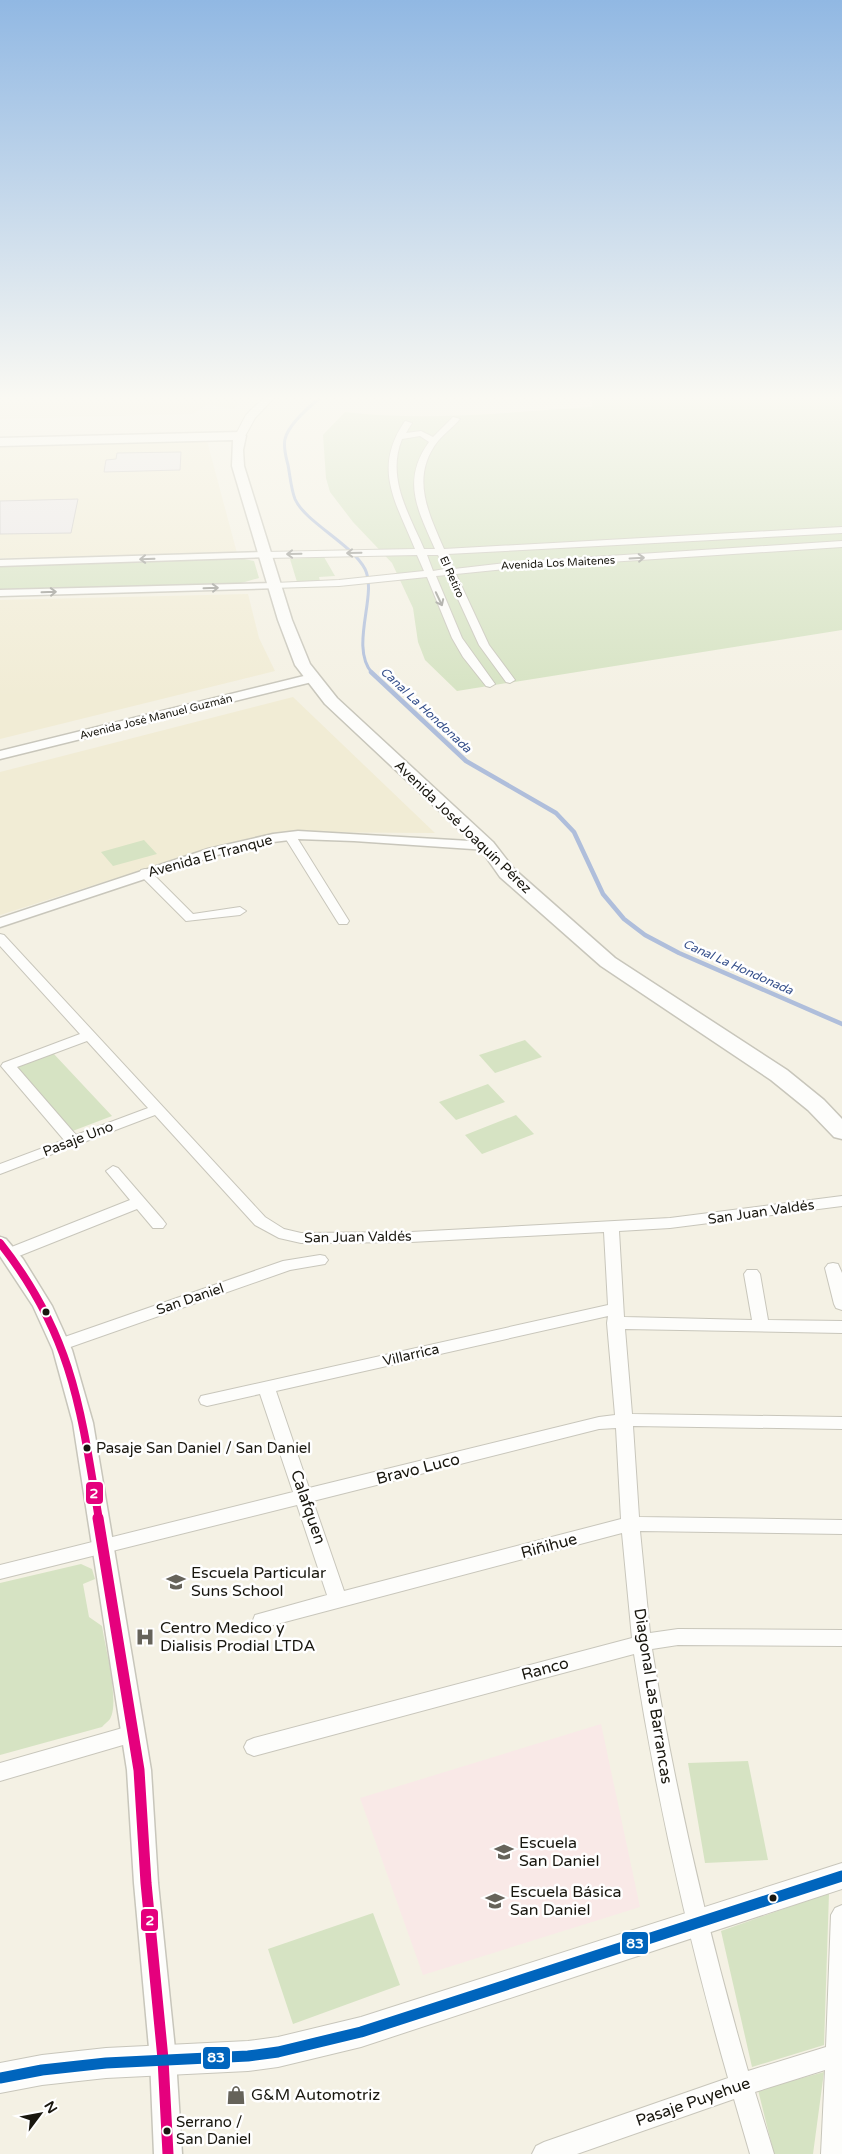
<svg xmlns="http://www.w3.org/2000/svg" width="842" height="2154" viewBox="0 0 842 2154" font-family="'Varela Round',sans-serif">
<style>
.built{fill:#f1ecd5}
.education{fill:#f9e9e7}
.green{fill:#d6e3c3}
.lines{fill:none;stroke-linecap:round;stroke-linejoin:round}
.stream-far1{stroke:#afbedb;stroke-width:3}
.stream{stroke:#afbedb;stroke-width:4.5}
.building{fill:#ebe7e9;stroke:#cac7c5}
.minor-casing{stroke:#c8c6bb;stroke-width:2}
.tertiary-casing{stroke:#c8c6bb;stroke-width:3}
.secondary-casing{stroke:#c8c6bb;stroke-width:2}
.primary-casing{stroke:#c8c6bb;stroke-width:3}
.minor{fill:#fdfdfb;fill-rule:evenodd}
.tertiary{fill:#fdfdfb;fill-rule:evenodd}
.secondary{fill:#fdfdfb;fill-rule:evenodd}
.primary{fill:#fdfdfb;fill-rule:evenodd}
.bus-1-far1-casing{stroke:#fff;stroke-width:12}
.bus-1-casing{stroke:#fff;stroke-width:15}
.bus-2-casing{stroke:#fff;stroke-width:15}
.bus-1-far1{stroke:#e5007d;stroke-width:8}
.bus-1{stroke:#e5007d;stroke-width:11}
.bus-2{stroke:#0065bd;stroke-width:11}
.oneway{stroke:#969691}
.bus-dot{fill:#19170f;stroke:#fff;stroke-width:2}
.labels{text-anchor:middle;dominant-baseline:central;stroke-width:5;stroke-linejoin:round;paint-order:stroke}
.far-street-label{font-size:11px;fill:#19170f;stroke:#fff}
.far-water-label{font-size:12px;font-style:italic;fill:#36508b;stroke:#fff}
.street-label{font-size:14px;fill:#19170f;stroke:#fff}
.near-bus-label{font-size:15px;fill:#19170f;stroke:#fff;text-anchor:start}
.near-street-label{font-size:16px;fill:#19170f;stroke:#fff}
.near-poi-label{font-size:16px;fill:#19170f;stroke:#fff;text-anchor:start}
.line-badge{stroke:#fff;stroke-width:2}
.badge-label{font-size:14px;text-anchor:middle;font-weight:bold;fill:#fff}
</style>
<rect width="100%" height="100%" fill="#f4f1e4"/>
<path class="built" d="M0,396H248L233,409L207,404L193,414L0,419Z
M207,441L237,553L0,558V446Z
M248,594L259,638L275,671L0,739V600Z
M293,697L435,833L278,832L220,845L0,915V772Z"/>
<path class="education" d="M601,1724L640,1907L423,1975L360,1798Z"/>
<path class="green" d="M592,396H842V630L457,691L425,660L418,642L413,608L392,563L353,522L330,492L326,478L323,435L345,412C427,422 510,412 592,407Z
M324,557L335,576L319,577L320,581L297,582L290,559Z
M244,559L254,561L259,578L238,584L0,591V565Z
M144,840L157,854L113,866L101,852Z
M525,1040L542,1057L495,1073L479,1055Z
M53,1053L112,1116L70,1132L14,1067Z
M488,1084L505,1102L456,1120L439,1102Z
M516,1115L534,1134L482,1154L465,1135Z
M81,1564L92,1569L95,1579L83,1584L89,1617L102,1626C105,1646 120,1703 110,1719C108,1722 104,1724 102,1727L0,1755V1583Z
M748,1761L768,1860L705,1863L688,1763Z
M829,1893L824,2045L752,2067L721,1931Z
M373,1913L400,1985L293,2024L268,1949Z
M824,2072L813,2154H774L758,2090Z"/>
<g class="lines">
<path class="stream-far1" d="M322,396C311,405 288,425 285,439C283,447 286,457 288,465C290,475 291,489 295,499C305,522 352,544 365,569C378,595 349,646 372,673"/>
<path class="stream" d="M371,672L466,761L556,813L574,832L603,894L624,919L645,935L679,953L842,1024"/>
</g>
<path class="building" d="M181,452L180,470L104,472L106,460L116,459L117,453Z
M78,499L71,533L0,534V501Z"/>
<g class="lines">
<g class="minor-casing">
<path id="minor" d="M453,417L460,419C453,427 445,433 438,441C410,477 428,512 444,549L842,527V533L447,554L454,569L515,562L842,541V547L515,568L456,574L489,645L515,680L510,683L506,682L479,645L447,575L436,576L462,638L495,684L490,687L486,686L463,657L452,638L427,577L339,586L272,588V584L275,583L339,580L424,571L417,555L266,558L261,555L266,552L415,549C396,502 372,469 405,421L412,423L406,433L421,431L433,437ZM420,436L429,442C401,481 418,510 435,549H424C409,514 386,478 402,439ZM427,555H438L445,569L433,571Z
M290,833L296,836L349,921L347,924H339L337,921L284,836Z
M145,869L149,870L193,914L240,907L246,911L240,915L186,921L141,876L139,873L141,870Z
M0,934L4,935L265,1217L284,1229L301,1233L411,1232L670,1218L842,1196V1206L670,1228L619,1231L624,1317L752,1320L744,1274L747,1270H757L760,1274L768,1320L842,1321V1333L625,1329L632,1414L842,1417V1429L633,1426L639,1517L842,1520V1534L640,1531L650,1633L678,1629L842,1630V1646L678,1645L652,1649C675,1792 708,1932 748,2071L826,2047L831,1915L835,1908L842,1905V2154H821L825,2070L755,2092L774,2154H750L734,2099L577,2154H532L536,2146L544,2142L728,2078C688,1938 656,1797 634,1654L254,1756L247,1753L244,1747L247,1741L254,1738L632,1638L622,1533L262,1628L255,1625L253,1620L255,1615L327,1595L297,1505L0,1579V1565L293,1492L260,1394L207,1406L201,1404L199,1400L201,1396L608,1305L604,1232L411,1242L301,1243L279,1238L255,1225L155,1115L0,1174V1164L64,1140L1,1066L3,1063L80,1034L0,946ZM87,1041L148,1108L76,1135L17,1067ZM608,1316L607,1323L615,1415L599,1417L309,1488L276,1391ZM616,1428L621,1519L344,1591L313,1501L599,1429Z
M113,1166L118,1168L163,1220L166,1224L163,1228H153L137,1209L14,1258H4L1,1254L4,1250L130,1200L106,1171Z
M320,1255L325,1256L328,1260L325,1264L290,1270L62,1350L56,1348L54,1344L56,1340L283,1261Z
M833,1263L838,1264L842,1273V1310L836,1308L834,1304L825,1268L828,1264Z
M133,1725L140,1728L143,1734L140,1740L0,1781V1763Z"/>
</g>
<g class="tertiary-casing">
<path id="tertiary" d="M266,552L270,553V557L0,566V560Z
M275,583L281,586L279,588L0,596V590Z
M312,674L318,678L316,681L0,759V751Z
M298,831L487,842L494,846L487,850L354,841L298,839L273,842L217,855L0,927V918L208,849L273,834Z
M0,1237L6,1239L23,1259L52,1306L72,1350L93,1423L151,1770L158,1883L176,2059L182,2154H154L150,2059L134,1883L127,1770L73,1423L53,1350L33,1306L0,1256Z"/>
</g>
<g class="secondary-casing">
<path id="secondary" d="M265,396H276L255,418L244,438H236L235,436L246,415Z
M842,1863V1889L361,2047L278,2067L248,2071L106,2078L42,2085L0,2093V2063L42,2055L106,2048L248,2041L278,2037L361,2017Z"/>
</g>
<g class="primary-casing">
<path id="primary" d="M240,432L246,436L243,450L244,466L292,620L310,664L337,698L493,842L514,869L615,958L787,1070L824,1100L842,1119V1139L834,1137L808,1110L771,1080L601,966L500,877L481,850L325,704L295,665L278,620L232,466L233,440L0,446V438Z"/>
</g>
<use href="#minor" class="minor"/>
<use href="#tertiary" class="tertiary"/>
<use href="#secondary" class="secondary"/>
<use href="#primary" class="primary"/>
<g class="bus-1-far1-casing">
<path id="bus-1-far1" d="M0,1243C72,1334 81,1409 99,1520"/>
</g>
<g class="bus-1-casing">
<path id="bus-1" d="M98,1518L139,1770L146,1883L163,2059L168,2154"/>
</g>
<g class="bus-2-casing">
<path id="bus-2" d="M0,2078L42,2070L106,2063L248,2056L278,2052L361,2032L842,1876"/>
</g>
<use href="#bus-1-far1" class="bus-1-far1"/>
<use href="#bus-1" class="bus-1"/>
<use href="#bus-2" class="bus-2"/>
</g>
<defs><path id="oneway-shaft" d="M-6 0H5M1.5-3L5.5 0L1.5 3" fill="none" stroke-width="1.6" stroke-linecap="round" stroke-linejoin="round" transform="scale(1.25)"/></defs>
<g class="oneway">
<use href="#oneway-shaft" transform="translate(354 553) rotate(179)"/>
<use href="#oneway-shaft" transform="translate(294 554) rotate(179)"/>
<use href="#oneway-shaft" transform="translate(637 558) rotate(-3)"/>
<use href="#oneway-shaft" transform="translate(147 559) rotate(178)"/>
<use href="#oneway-shaft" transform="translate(211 588) rotate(-2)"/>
<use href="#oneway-shaft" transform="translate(49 592) rotate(-2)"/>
<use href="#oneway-shaft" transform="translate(439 599) rotate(65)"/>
</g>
<linearGradient id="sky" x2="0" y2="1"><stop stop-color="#91b8e3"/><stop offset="0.57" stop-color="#faf9f3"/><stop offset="1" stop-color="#faf9f3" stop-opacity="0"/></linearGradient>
<rect width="842" height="698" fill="url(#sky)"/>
<defs>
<g id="school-bare" transform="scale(1.5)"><path d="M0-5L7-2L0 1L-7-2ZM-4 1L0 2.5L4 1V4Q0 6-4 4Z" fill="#66635a" stroke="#fff" stroke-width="2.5" paint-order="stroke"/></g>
<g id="hospital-bare" transform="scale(1.5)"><path d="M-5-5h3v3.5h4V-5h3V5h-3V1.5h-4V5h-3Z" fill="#66635a" stroke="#fff" stroke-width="2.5" paint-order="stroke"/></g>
<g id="shop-bare" transform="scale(1.5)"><path d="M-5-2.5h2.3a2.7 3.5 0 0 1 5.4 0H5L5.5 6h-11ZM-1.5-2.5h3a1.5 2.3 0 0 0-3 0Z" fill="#66635a" stroke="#fff" stroke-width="2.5" paint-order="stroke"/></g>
</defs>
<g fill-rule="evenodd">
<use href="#school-bare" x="176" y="1582"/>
<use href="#hospital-bare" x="145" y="1637"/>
<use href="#school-bare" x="504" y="1852"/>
<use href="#school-bare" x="495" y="1901"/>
<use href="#shop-bare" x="236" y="2095"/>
</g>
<g class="bus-dot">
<circle cx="46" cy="1312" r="4.5"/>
<circle cx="87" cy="1448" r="4.5"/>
<circle cx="773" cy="1898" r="4.5"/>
<circle cx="167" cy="2131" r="4.5"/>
</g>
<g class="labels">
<g class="far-street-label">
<text transform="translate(558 563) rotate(-3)">Avenida Los Maitenes</text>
<text transform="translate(452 577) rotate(66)">El Retiro</text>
<text transform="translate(156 717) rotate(-14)">Avenida José Manuel Guzmán</text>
</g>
<g class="far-water-label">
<text transform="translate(426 710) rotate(43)">Canal La Hondonada</text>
<text transform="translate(738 967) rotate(24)">Canal La Hondonada</text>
</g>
<g class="street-label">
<text transform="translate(463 827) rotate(44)">Avenida José Joaquín Pérez</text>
<text transform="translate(210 856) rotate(-15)">Avenida El Tranque</text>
<text transform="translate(78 1139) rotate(-21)">Pasaje Uno</text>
<text transform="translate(761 1212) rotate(-8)">San Juan Valdés</text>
<text transform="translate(358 1237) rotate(-1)">San Juan Valdés</text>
<text transform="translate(190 1299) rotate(-19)">San Daniel</text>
<text transform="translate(411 1355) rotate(-13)">Villarrica</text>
</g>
<g class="near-bus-label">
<text x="96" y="1448">Pasaje San Daniel / San Daniel</text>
<text x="176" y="2122">Serrano /<tspan x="176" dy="17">San Daniel</tspan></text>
</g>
<g class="near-street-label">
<text transform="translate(418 1469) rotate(-14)">Bravo Luco</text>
<text transform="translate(308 1507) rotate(71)">Calafquen</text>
<text transform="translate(549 1546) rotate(-15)">Riñihue</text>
<text transform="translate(545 1669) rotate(-15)">Ranco</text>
<text transform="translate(653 1696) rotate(81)">Diagonal Las Barrancas</text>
<text transform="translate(693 2102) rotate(-19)">Pasaje Puyehue</text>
</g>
<g class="near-poi-label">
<text x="191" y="1573">Escuela Particular<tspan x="191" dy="18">Suns School</tspan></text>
<text x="160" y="1628">Centro Medico y<tspan x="160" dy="18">Dialisis Prodial LTDA</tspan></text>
<text x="519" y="1843">Escuela<tspan x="519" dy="18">San Daniel</tspan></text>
<text x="510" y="1892">Escuela Básica<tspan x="510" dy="18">San Daniel</tspan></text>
<text x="251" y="2095">G&amp;M Automotriz</text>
</g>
</g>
<g class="line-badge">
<rect x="85" y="1481" width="19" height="24" rx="5" fill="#e5007d"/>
<rect x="140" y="1908" width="19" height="24" rx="5" fill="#e5007d"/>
<rect x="621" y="1931" width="28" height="24" rx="5" fill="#0065bd"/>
<rect x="202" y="2046" width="29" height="24" rx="5" fill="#0065bd"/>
</g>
<g class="badge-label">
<text x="94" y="1498">2</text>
<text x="150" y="1925">2</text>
<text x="635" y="1948">83</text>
<text x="216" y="2062">83</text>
</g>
<g transform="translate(40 2114) rotate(58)" stroke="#ffffff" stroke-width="4" paint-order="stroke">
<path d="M0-4L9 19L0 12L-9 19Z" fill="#19170f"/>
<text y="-8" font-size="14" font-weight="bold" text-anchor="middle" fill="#19170f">N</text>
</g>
</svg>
